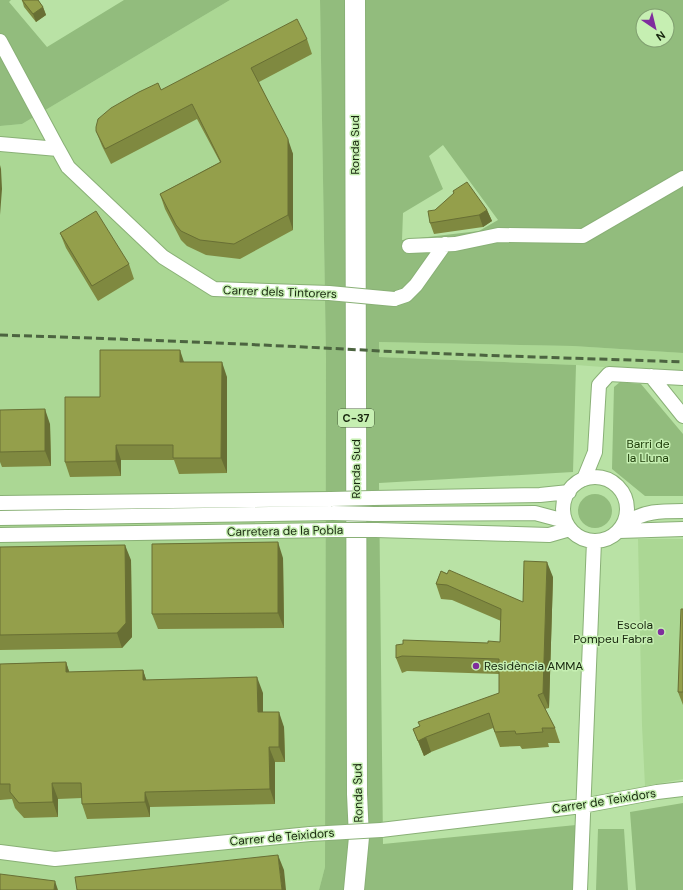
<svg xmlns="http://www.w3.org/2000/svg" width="683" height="890" viewBox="0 0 683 890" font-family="'DM Sans',sans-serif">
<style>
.built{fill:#abd794}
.green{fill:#92bc7d;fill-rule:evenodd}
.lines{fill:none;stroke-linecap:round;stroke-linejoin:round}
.minor-casing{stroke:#89b076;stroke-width:16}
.highway-casing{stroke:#89b076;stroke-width:22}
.minor{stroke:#fff;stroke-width:14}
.highway{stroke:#fff;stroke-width:20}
.rail{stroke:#4c6440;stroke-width:3;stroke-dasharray:8 4;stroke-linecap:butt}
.minor-bridge-casing{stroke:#89b076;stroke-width:16;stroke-linecap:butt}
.minor-bridge{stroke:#fff;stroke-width:14}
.wall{fill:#7f8940}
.shaded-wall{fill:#686f34}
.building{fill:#949f4b;stroke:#686f34}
.poi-dot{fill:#7f2d9d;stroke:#c6efb2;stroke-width:1.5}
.labels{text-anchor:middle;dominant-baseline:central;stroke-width:3;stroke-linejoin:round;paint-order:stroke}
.shield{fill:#c6efb2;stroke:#4c623f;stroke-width:1}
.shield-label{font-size:11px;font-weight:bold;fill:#17260e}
.street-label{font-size:12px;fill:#17260e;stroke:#c6efb2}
.park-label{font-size:12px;fill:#1c3a07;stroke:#c6efb2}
.poi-label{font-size:12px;fill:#17260e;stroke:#c6efb2;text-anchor:end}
</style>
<rect width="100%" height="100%" fill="#b9e2a5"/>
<path class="built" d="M230,0H320L326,358L325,867L319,890H0V126L22,124Z
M379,342L573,346L683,353V373L576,365L379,357Z
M638,539H683V779L645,786L642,725Z"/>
<path class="green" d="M0,0H11L9,2L47,47L124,0H230L22,124L0,126Z
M320,0H683V353L573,346L379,342V357L576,365L573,472L379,483L383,844L576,825L573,890H319L325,867L326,358ZM643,16H667V40H643ZM443,145L498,220L479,231L402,240L403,213L443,189L429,156Z
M620,382L641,384L683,434V496H645L612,469L614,387Z
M578 511a17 17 0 1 1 34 0a17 17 0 1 1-34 0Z
M683,803V890H636L630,812Z
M598,829H624L628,890H596Z"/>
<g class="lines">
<g class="minor-casing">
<path id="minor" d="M0,41L58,149
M0,144L58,149L68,167L163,257L214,289L329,293
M409,246L455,244L498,235L583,236L683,178
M394,299L406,295L416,285L445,244
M651,376L683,416
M563 509a32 32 0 1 1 64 0a32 32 0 1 1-64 0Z
M584,479L595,452L599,385L609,374L683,378
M373,498L540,495L569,492
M0,503L331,499
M374,514L535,513L565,521
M0,518L333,513
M624,523C647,511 658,511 683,511
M376,530L549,535L570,529
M619,531L683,529
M0,535L332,530
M381,830L582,806L657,792L683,789
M0,852L55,859L310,834
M580,890L594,541"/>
</g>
<g class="highway-casing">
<path id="highway" d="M354,890L359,837L357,794L355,0"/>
</g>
<use href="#minor" class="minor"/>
<use href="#highway" class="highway"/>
<path class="rail" d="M0,335C127,339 254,344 381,351C482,356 582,358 683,362"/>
<g class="minor-bridge-casing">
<path id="minor-bridge" d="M329,293L394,299
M331,499L373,498
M333,513L374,514
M332,530H376
M310,834L381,830"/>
</g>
<use href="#minor-bridge" class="minor-bridge"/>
</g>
<path class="wall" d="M22,0H38L43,7L46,15L36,22L24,7Z
M307,39L312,54L259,82L293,154V230L240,259L206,255L187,246L181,240L165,209L160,194L220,162L197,119L111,164L102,146L96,131L161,90Z
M453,191L487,210L492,221L483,227L434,234L430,223L435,210L454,194Z
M60,233L129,264L134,279L98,301L66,248Z
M184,362L227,377V473L179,474L174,460H121V476L70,477L65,462L100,397Z
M0,410L50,424L51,466L2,467L0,462Z
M0,547L131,560L132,637L122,648L0,650Z
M283,558L284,628L158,629L152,614Z
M441,571L523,602L553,577L549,708L545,709L555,728L560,743H548L549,747L522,749L520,746L500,747L493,728L431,752L424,756L413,729L499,693V674L407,671L402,673L396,658V645L488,643L500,642L501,621L452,600L441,599L436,584Z
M683,609V705L678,692Z
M66,662L69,672L143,670L146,680L263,693V712L284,727L285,762H275V804L150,807V817L87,819L82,804V798L58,799V817L24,818L15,808L12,799L0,800V664Z"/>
<path class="shaded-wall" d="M43,7L46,15L36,22L33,14Z
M288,139L293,154V230L288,215Z
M0,165L1,169L2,189L0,215Z
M487,210L492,221L483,227L479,215Z
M180,350L185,365L180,362Z
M222,362L227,377V473L221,458Z
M45,409L50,424L51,466L45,451Z
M116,445L121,460V476L116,461Z
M278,542L283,558L284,628L278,613Z
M125,545L131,560L132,637L122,648L117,633Z
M547,562L553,577L549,708L543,693Z
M66,662L71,677L66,672Z
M143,670L148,685L143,680Z
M257,677L263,693V728L258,712Z
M279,712L284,727L285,762L279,747Z
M426,737L431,752L424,756L418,741Z
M269,747L275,762V804L270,789Z
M52,783L58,799V817L53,802Z
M145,792L150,807V817L145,802Z
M278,855L284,870L286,890H282Z
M55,881L58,890H54Z"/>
<path class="building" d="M22,0H38L43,7L33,14Z
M297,19L307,39L251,68L288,139V215L234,244L200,240L181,231L176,225L160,194L221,162L192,104L105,149L96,131V127L98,119L111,108L139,92L158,83L161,90Z
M467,182L487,210L479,215L430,223L428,211L435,210L454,193L453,191Z
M96,211L129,264L92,286L60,233Z
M100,350H180V362H222L221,458H173V445H116V461L65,462V397H100Z
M45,409V451L0,452V410Z
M278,542V613L152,614V544Z
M125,545L126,623L117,633L0,635V547Z
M524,561L547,562L543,693L538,695L555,728H542L543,732L516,734L515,731L495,732L489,713L426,737L418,741L413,729L420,726L418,722L499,693V659L402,656L396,658V645L403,644V640L488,643V641L500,642L501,609L447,585L436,584L441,571L447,574L449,570L523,602Z
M681,609H683V692H678Z
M66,662V672L143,670V680L257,677L258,712H279V747H269L270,789L145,792V802L82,804L81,783H52L53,802L19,803L10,792V784H0V664Z
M278,855L282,890H77L75,877Z
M0,874L55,881L54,890H0Z"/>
<g class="poi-dot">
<circle cx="661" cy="632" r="4"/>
<circle cx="476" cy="666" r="4"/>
</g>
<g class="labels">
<rect class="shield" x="338" y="409" width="36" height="18" rx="3"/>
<g class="shield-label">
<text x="356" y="418">C-37</text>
</g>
<g class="street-label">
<text transform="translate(355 145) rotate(-90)">Ronda Sud</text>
<text transform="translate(280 292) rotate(2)">Carrer dels Tintorers</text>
<text transform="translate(356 469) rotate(-90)">Ronda Sud</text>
<text transform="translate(285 531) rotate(-1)">Carretera de la Pobla</text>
<text transform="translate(358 793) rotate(-91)">Ronda Sud</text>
<text transform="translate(604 801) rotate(-9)">Carrer de Teixidors</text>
<text transform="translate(282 837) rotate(-5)">Carrer de Teixidors</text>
</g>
<g class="park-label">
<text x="648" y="444">Barri de<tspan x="648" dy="14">la Lluna</tspan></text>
</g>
<g class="poi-label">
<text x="653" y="625">Escola<tspan x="653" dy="14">Pompeu Fabra</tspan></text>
<text x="484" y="666" text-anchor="start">Residència AMMA</text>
</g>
</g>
<g transform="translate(655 28) rotate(145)"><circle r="19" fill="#c6efb2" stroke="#809f70"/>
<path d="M0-3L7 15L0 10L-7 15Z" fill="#7f2d9d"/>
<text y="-6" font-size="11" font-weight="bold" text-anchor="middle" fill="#17260e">N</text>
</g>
</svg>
